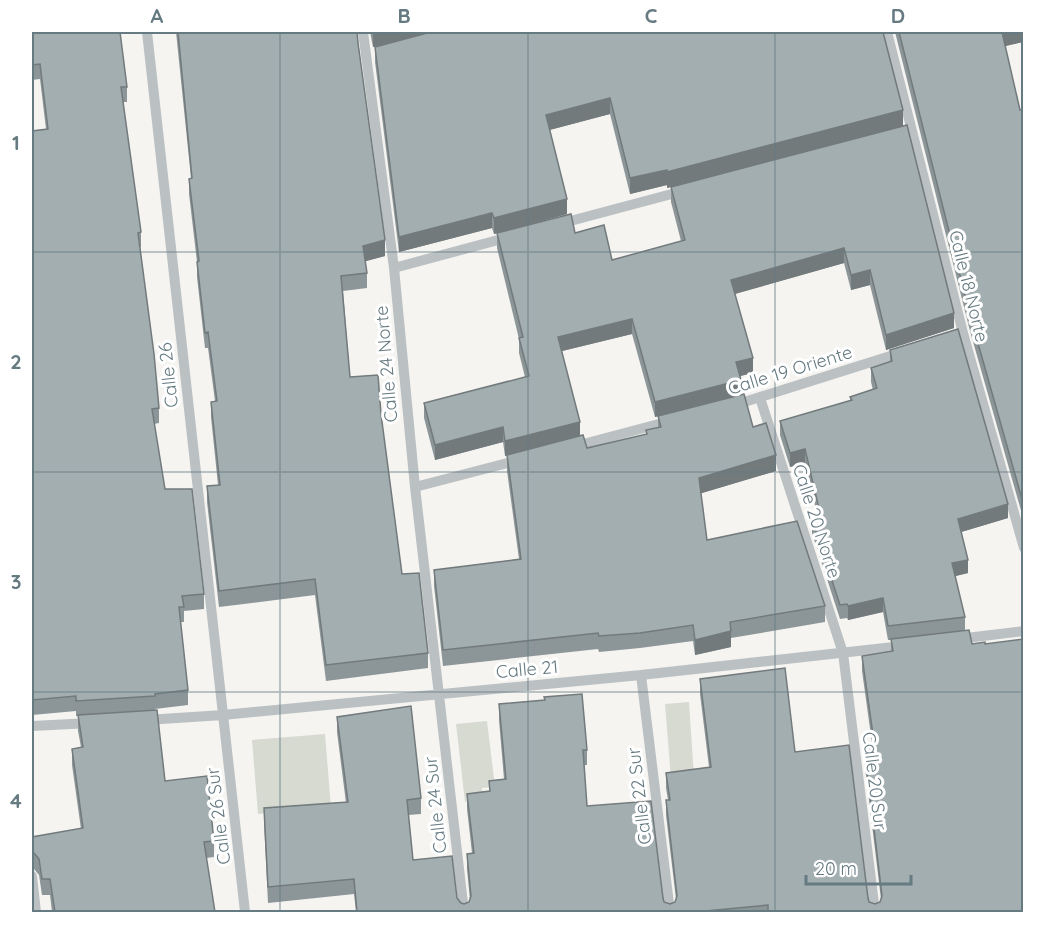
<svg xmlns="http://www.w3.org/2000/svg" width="1055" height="944" viewBox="0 0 1055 944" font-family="Quicksand,sans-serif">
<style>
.green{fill:#d6dad1}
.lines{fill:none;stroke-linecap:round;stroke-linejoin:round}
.minor{stroke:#bbc1c3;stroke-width:10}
.wall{fill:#8c9698;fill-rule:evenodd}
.shaded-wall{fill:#727a7c}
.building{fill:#a3aeb1;stroke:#727a7c;stroke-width:1.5}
.grid{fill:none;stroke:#657a81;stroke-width:1.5;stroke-opacity:0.55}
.labels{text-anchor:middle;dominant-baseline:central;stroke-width:6;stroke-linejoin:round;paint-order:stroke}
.street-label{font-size:18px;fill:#657a81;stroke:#fff}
.neatline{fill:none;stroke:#657a81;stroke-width:2}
.grid-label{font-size:20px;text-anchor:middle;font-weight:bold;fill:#657a81}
</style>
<rect width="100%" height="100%" fill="#f5f4f1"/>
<path class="green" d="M689,702L694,777L671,779L665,704Z
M487,721L495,787L482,788L483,799L465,802L456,724Z
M325,734L331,808L258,814L252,740Z"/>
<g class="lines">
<path class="minor" d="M147,32L245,912
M363,32L394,268L415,487L464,912
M887,32L963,333L1024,548
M559,224L683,191
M394,268L509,237
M760,398L843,653L875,912
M735,405L903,352
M572,447L670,421
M415,487L519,460
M958,639L1024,631
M641,675L670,912
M146,720L223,715L641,675L903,646
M32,726L91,723
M32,876L36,912"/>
</g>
<path class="wall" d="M32,32L127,87V102H123L141,232V247H140L159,408V423L154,424L165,489L204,594V609L184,611V622H180L188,690V705L155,709V710L165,781L214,841V857L206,858L215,912H52L50,895H42L39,875L34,869H32V837L81,829L72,765V749L81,747L78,731V716H76V711L32,715V131L46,129L40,79L32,80Z
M176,32H357L385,256L365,261L367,273V288L343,291L350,377L381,414L402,574L428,653V668L326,681L315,595L219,607L207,502V486L218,485L211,417V402L215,401L208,348H205L197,277V262L189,194V179L191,178Z
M370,32H883L903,126L667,188V185L630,194L610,114L549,130L567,214L494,234L492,228L399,252L375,62V47H373Z
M895,32H1023V42L1005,46L1020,110H1023V514H1022L970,331Z
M907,125L954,328L886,350L870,285L851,290L844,263L735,294L753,373L740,376L741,395L753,427L776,471L701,493L707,540L825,606V622L731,638V647L695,655L693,641L640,648L599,652L598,649L443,666L434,586V570L519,559L507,471V455L505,456L503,442L435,460L424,418V403L525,377L519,353V339L497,248V233H575L612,260L681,241L671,202V187ZM632,334L655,417L658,416V428L646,430V435L587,448L580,436L562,351Z
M890,350L1008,518L961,532L968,573L955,576L965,617V630L1023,912H356L354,894L268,903L264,823V808L346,803L337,732V717L421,798V814L408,815L413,860L457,898L461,903L464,904L469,902L470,900L467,869V854L472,853L467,809V794L489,791V781L504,779L499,720V704L587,750V765H584L587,806L663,898L664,902L670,904L675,902L676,899L666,815V800H668L666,788V773L709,767L700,694V679L795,752L869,902L875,904L880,902L881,899L864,759V744L872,743L862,671V656L891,652V640H888L883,612L848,620L847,618L840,619L812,533V519L818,518L805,463L790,467L780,435V421L850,401V397L873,390L871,382V368L890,362Z"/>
<path class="shaded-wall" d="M373,32H432L373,47Z
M1001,32H1023V42L1001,47Z
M610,98V114L546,131V115Z
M903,110V126L667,188V172Z
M667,170V185L630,194V178Z
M567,199V214L494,234V218Z
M492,213V228L399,252V237Z
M385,240V256L363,262V246Z
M844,248V263L731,295V280Z
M870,270V285L851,290V275Z
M954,313V328L886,350V335Z
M632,319V334L558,352V337Z
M753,358V373L736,377V362Z
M741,380V395L655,417V402Z
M580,422V437L505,456V441Z
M503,427V442L435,460V445Z
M805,449V463L790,467V453Z
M776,455V471L699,494V478Z
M1023,498V514H1022V499Z
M1008,504V518L958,533V519Z
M968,560V573L952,577V563Z
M883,598V612L848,620V606Z
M731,631V647L695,655V640Z"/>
<path class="building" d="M32,32H120L127,87H121L141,232L138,233L154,354L159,408L152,409L165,489H192L204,594L182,596L184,607H179L188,690L155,694V696L76,701V696L32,700V131L48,129L40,64L32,65Z
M178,32H357L358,43L385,240L363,246L367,273L341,276L350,377L378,375L381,414L402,574L419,573L428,653L326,665L315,579L219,591L207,486L220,485L211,402L217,401L208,332L205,333L197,262L199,261L189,179L192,178Z
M431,32H883L903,110L667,172V170L630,178L610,98L546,115L567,199L494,218L492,213L399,237L375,47Z
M899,32H1002L1020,110H1023V498L1022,499L970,315Z
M907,125L954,313L886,335L870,270L851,275L844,248L731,280L753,358L736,362L741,380L655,402L632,319L558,337L580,422L505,441L503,427L435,445L424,403L529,376L519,338L523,337L497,233L571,214L575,233L604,225L612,260L685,240L671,187Z
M958,329L1008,504L958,519L968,560L952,563L965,617L888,626L883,598L848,606L847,604L840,605L812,519L821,517L805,449L790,453L780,421L852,400L850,397L877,388L871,368L892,361L890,350Z
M744,394L753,427L766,423L776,455L699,478L707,540L797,521L825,606L730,622L731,631L695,640L693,625L640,633L599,636L598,633L443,650L434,570L521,559L507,455L583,435L587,448L647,434L646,430L661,427L658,416Z
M969,630L972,644L985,642V644L1023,639V912H768V905L695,912H357L354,879L268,887L264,808L348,802L337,717L411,706L421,798L407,800L413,860L452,856L457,898L461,903L464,904L469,902L471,896L467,854L474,853L467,794L490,791L489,781L506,779L499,704L545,700L544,697L582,694L587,750H583L587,806L651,801L663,898L664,902L670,904L675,902L677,896L666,800H670L666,773L711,767L700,679L785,668L795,752L849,745L868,898L869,902L875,904L880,902L882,896L864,744L874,742L862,656L893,651L891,639Z
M157,710L165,781L207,776L214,841L204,842L215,912H55L50,879H42L39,859L34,853H32V837L83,828L72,749L83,747L78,715Z"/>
<path class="grid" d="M280,32V912M528,32V912M775,32V912M32,252H1024M32,472H1024M32,692H1024"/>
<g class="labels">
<g class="street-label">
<text transform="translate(969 286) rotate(76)">Calle 18 Norte</text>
<text transform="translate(386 364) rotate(-95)">Calle 24 Norte</text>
<text transform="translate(790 370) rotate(-17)">Calle 19 Oriente</text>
<text transform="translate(168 375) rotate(-96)">Calle 26</text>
<text transform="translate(817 521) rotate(72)">Calle 20 Norte</text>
<text transform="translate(527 669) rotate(-5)">Calle 21</text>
<text transform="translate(875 781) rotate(83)">Calle 20 Sur</text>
<text transform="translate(639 796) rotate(-97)">Calle 22 Sur</text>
<text transform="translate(435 805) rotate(-96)">Calle 24 Sur</text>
<text transform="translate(218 816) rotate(-97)">Calle 26 Sur</text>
</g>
</g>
<rect width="1055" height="944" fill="none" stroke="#ffffff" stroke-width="66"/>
<path d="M806 875v9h105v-9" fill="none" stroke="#657a81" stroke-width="3"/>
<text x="815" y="875" font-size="18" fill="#657a81" stroke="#ffffff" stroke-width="4.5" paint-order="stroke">20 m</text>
<rect x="33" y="33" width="989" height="878" class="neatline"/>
<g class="grid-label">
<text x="157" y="23">A</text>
<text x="404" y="23">B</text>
<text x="651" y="23">C</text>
<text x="898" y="23">D</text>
<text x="16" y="150">1</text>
<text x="16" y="369">2</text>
<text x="16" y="589">3</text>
<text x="16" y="808">4</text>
</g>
</svg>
